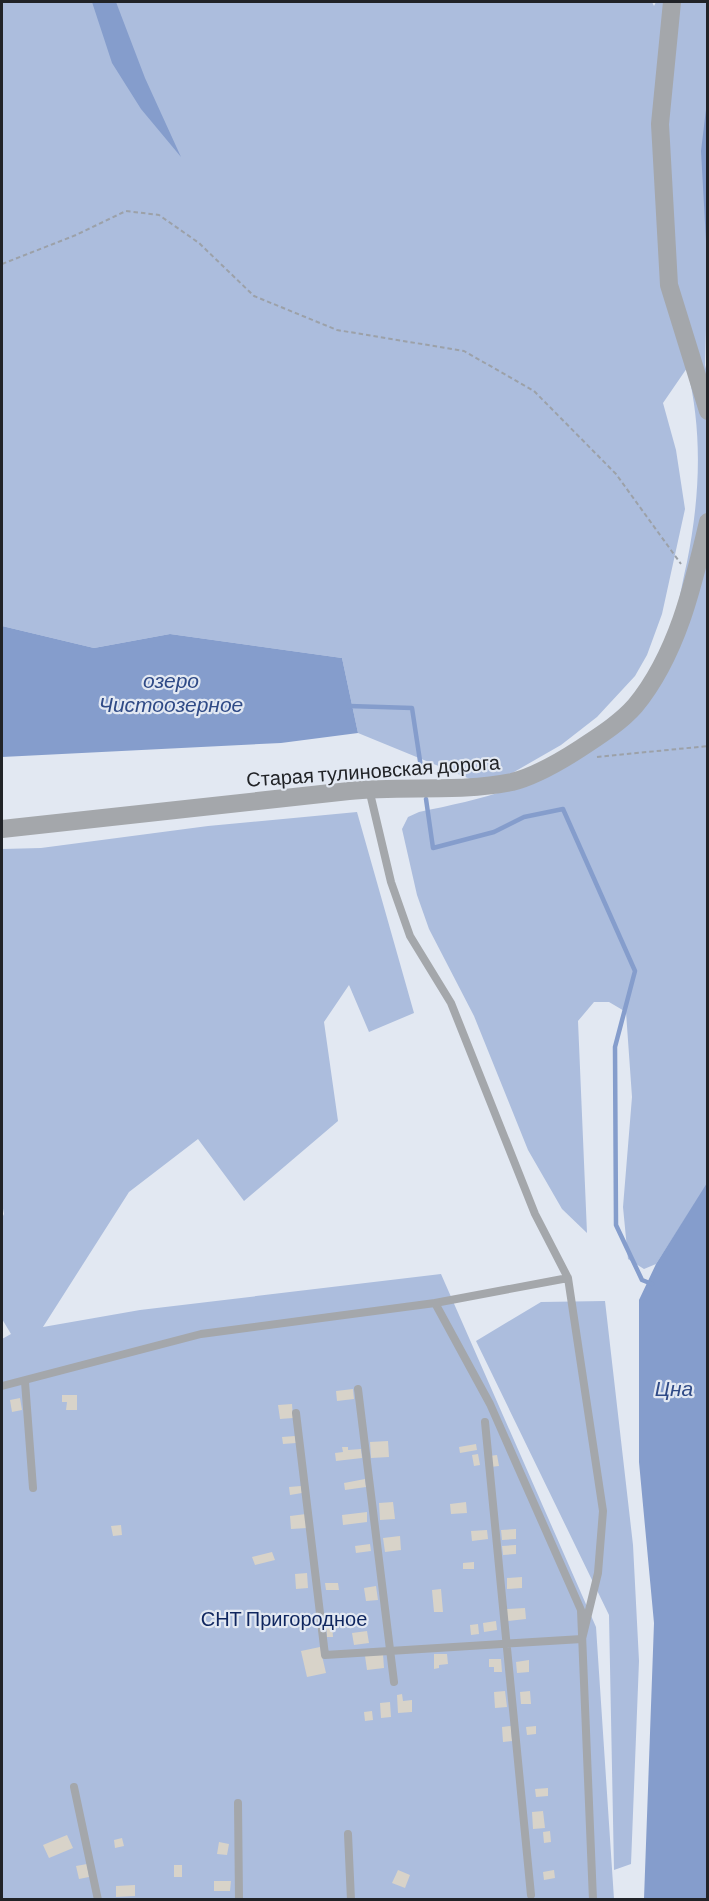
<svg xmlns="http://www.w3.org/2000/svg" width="709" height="1901" viewBox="0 0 709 1901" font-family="Barlow,sans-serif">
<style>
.green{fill:#acbddd}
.water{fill:#859dcc}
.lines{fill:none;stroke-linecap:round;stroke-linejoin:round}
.stream{stroke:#859dcc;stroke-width:4.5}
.building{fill:#d8d3c9}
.path{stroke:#9ca1a8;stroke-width:2;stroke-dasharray:4.5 3;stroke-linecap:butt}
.service{stroke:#a4a7ab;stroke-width:8}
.tertiary{stroke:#a4a7ab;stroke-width:18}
.labels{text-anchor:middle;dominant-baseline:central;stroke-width:4.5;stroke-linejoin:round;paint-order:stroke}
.street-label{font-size:20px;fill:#212327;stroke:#e2e8f2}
.park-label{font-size:20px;fill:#0f265f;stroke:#e2e8f2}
.water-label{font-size:21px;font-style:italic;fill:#2f4a86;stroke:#e2e8f2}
</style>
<rect width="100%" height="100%" fill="#e2e8f2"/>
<path class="green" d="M2,2H652L654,6L656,2H707L708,125L704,197L708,259L705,365L708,377V1183L656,1264L644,1269L628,1259L623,1207L632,1097L626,1012L609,1002H594L578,1021L587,1233L562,1209L528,1150L474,1016L429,929L417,895L402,829L408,817L419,812C453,805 488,798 520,785C532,780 543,770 554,762C598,732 641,699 664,650C677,622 680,591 687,562C700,497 703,432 687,368L663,403L676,450L685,509L662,614L647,655L635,676L597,717L561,745L500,780L480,783L358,733L342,658L170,634L94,648L2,626Z
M357,812L414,1013L369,1032L349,985L324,1022L338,1121L244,1201L198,1139L129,1192L43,1327L140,1310L441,1274L596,1627L614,1899H2V1339L11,1334L2,1319V1218L4,1214L2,1203V849L41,848L208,826Z
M605,1301L633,1545L639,1661L631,1864L614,1870L609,1615L476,1341L541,1302Z"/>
<path class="water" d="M92,2H116L145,78L181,157L141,109L112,63Z
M707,101V259L701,151Z
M2,626L94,648L170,634L342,658L358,733L281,743L2,757Z
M707,1183V1899H644L654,1623L639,1462V1300L656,1264Z"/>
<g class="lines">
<path class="stream" d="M349,706L412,708L422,774
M426,799L433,848L494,832L524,817L563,809L635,971L615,1047L616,1225L642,1280L652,1284"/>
</g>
<path class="building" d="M353,1389L354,1399L337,1401L336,1391Z
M62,1395H77V1410H66L67,1402H62Z
M20,1398L22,1410L12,1412L10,1400Z
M292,1404L293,1418L280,1419L278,1405Z
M295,1436L296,1443L283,1444L282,1437Z
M388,1441L389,1457L371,1458L370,1442Z
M476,1444L477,1450L460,1453L459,1447Z
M342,1447H348V1450L361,1449L362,1458L336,1461L335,1453L343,1452Z
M478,1454L480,1465L474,1466L472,1455Z
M497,1455L499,1466L490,1467L489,1456Z
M365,1479L366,1487L345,1490L344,1483Z
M301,1486L302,1493L290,1495L289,1487Z
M393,1502L395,1519L380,1520L379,1503Z
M466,1502L467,1513L451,1514L450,1504Z
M367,1512V1522L343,1525L342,1515Z
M306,1514L307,1528L291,1529L290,1516Z
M121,1525L122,1535L113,1536L111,1526Z
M516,1529V1539L502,1540L501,1530Z
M487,1530L488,1539L472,1541L471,1531Z
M400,1536L401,1550L385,1552L383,1538Z
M370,1544L371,1551L356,1553L355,1546Z
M516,1545V1554L503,1555L502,1546Z
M272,1552L275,1560L255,1565L252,1557Z
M474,1562V1569H463V1563Z
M307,1573L308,1588L296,1589L295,1574Z
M522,1577V1588L507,1589V1578Z
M325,1583H338L339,1590H326Z
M376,1586L378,1600L366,1601L364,1588Z
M441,1589L443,1612H434L432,1590Z
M525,1608L526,1619L507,1621V1609Z
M496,1621L497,1630L484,1632L483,1623Z
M478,1624L479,1634L471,1635L470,1625Z
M326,1625H332L333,1637H327Z
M367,1631L369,1643L354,1645L352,1633Z
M320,1647L326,1673L307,1677L301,1651Z
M383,1654L384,1668L367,1670L365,1656Z
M434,1654H447L448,1664L439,1665V1668L434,1669Z
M489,1659H501L502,1672H494V1667H489Z
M529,1660V1672L517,1673L516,1662Z
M505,1691L507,1707L495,1708L494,1692Z
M530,1691L531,1704H521L520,1692Z
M402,1694L403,1701L412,1700V1712L398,1713L397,1695Z
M390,1702L391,1717L381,1718L380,1703Z
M372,1711L373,1720L365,1721L364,1712Z
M511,1726L512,1741L503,1742L502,1727Z
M536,1726V1734L527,1735L526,1727Z
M548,1788V1796L536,1797L535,1789Z
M543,1811L545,1828L533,1829L532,1812Z
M550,1831L551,1842L544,1843L543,1832Z
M67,1835L73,1848L49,1858L43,1845Z
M122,1838L124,1846L115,1848L114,1840Z
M219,1842L229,1844L227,1855L217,1854Z
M87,1864L89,1877L79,1879L76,1866Z
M174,1865H182V1877H174Z
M398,1870L410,1875L405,1888L392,1883Z
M554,1870L555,1878L544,1880L543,1872Z
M214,1881H231L230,1891H214Z
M135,1885V1896L116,1897V1886Z"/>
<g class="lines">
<path class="path" d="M2,264L76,235L126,211L159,215L199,243L254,296L337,330L464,351L534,391L616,474L681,564
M597,757L708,746"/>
<path class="service" d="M435,1303L568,1278
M25,1382L33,1488
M2,1386L201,1334L435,1303L490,1404L581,1610L593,1900
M358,1389L394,1682
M296,1413L325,1655L582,1639L598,1573L603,1511L568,1278L535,1214L451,1003L410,936L391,882L369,789
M485,1422L531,1895
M74,1787L98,1900
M238,1803L239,1900
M348,1834L351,1900"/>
<path class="tertiary" d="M672,2L660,124L669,285L708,411
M2,829C117,816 233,804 349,791C403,785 459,793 512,782C536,776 561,761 581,748C599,736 620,723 635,706C677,655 693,586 708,522"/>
</g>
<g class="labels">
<g class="street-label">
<text transform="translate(373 770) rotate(-4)">Старая тулиновская дорога</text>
</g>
<g class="park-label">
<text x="284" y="1618">СНТ Пригородное</text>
</g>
<g class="water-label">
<text x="171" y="679">озеро<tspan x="171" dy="24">Чистоозерное</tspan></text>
<text x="674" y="1387">Цна</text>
</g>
</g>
<rect width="709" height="1901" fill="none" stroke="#212327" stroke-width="6"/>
</svg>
